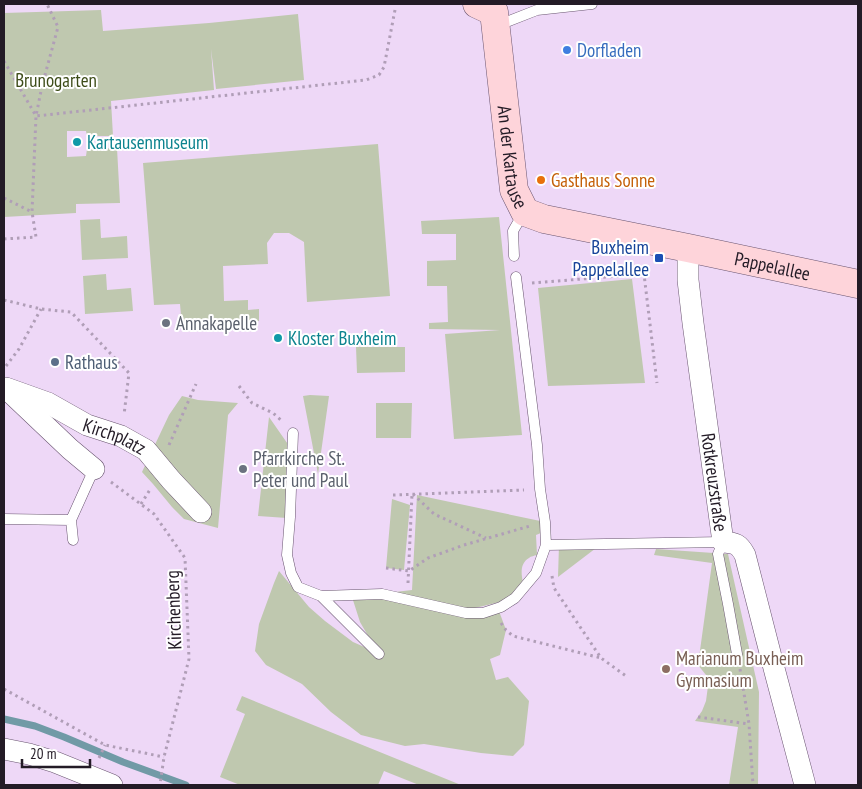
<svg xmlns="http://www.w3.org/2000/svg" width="862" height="789" viewBox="0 0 862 789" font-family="'PT Sans Narrow',sans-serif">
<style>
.green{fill:#bfc8af}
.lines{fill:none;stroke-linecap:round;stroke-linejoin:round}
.stream{stroke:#719aa6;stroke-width:7}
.lane-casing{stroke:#695570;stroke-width:11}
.street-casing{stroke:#695570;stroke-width:22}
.secondary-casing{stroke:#695570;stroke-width:29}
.path{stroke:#b09eb7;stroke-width:3;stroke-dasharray:2.5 4;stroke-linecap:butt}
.lane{stroke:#fff;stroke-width:10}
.street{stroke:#fff;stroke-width:21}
.secondary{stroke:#fed4da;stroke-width:28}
.shop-dot{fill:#3f7fe0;stroke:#fff;stroke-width:2}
.culture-dot{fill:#0f9aa8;stroke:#fff;stroke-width:2}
.food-dot{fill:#e8710a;stroke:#fff;stroke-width:2}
.transit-dot{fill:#1a4fb4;stroke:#fff;stroke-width:2}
.worship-dot{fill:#6b7280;stroke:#fff;stroke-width:2}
.service-dot{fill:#5c6f8a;stroke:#fff;stroke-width:2}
.education-dot{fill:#8d6e63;stroke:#fff;stroke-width:2}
.labels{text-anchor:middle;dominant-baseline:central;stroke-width:4;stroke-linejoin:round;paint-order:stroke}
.shop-label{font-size:19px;fill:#366cbe;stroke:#fff;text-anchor:start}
.park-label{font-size:19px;fill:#3d4c18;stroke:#fff}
.culture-label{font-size:19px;fill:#0d838f;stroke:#fff;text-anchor:start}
.street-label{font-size:19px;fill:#231b26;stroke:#fff}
.food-label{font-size:19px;fill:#c56008;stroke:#fff;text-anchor:start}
.transit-label{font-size:19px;fill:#164399;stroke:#fff;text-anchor:end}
.worship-label{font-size:19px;fill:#5b616d;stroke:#fff;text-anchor:start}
.service-label{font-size:19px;fill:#4e5e75;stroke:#fff;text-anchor:start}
.education-label{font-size:19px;fill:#785e54;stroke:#fff;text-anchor:start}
</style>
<rect width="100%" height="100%" fill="#eed8f7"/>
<path class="green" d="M101,10L103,31L209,23L298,14L304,80L216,89L211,49L214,90L111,101L113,136H87L86,131H67V157L86,156L87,149L117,148L120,203L76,204V213L4,217V13Z
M378,144L390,296L307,302L304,242L289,233H274L267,243L268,264L223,266L224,301L248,300V310L259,309V321L182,327L180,304L154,305L143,163Z
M499,217L522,435L454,439L445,334L500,330L429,329V323L448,322L447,286H427V261L456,260V234H422L421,221Z
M100,219L101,238L127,236L128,258L82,260L80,220Z
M106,274L107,290L131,288L133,311L85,314L83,276Z
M632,279L645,383L548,386L538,288Z
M356,347H405V372L357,373Z
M310,395L329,396L318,474L303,396Z
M182,396L198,400L238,403L228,415L218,528L184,519L172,507L153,484L142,472L169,415Z
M376,403H412L411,438H376Z
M269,417L292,450L287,518L258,516Z
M417,495L545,522L546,531L536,535L537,555C534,556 531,556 529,558C520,563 521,574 523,582L508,600L471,609L499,611L506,630L500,655L490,659L496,680L508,677L529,701L524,745L513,756L481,753L424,744L405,746L361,735L331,712L302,684L266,665L255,651L259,624L274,583L279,571L309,607L325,621L353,642L378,653L360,622L352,597L412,590Z
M392,499L410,505L404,570L386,568Z
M559,545H600L558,577Z
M656,549L728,554L759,692L758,785H729L738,727L695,721L702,711L706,701L708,686L706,675L698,665L712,563L654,555Z
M242,696L461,785H419L384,771L378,785H240L220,777L245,714L236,710Z"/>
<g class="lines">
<path class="stream" d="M4,719L35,726L64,737L123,762L186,785"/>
<g class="lane-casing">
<path id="lane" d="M496,26L537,10L592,4
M514,256L513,231L524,212
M516,277L537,445L540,489L545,522L546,545L723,542L718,554L728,604L737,654
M293,433L290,517L287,555L291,573L298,587L321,596L382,594L466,613H483L501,607L515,598L536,573L546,545
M4,519L71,520L94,469
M71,520L73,540
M321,596L379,654"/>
</g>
<g class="street-casing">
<g id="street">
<path id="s1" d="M688,248V280L693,323L723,542C736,543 739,544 745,555L775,672L805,785"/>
<path id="s2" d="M6,388L48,403L87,425L121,436L146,450L171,480L201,512"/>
<path d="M11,393L70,449L94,469"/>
<path d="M4,749L29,754L55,762L112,785"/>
</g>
</g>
<g class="secondary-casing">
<g id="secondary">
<path id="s3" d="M477,4L494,12L514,190L525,212L544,219L688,248L858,284"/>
</g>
</g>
<path class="path" d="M4,61L36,116L366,80L379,75L384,67L395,10
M4,198L32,212
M4,239L36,237L32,212L36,116L42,86L58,27L47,4
M532,283L644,274L657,383
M4,300L41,309L71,312L129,373L124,415
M6,366L19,349L41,309
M239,386L252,403L273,413L282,421
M169,445L196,384
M111,482L154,514L185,558L189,659L164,757L160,785
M413,494L434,514L486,538
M393,495L524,490
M141,504L151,488
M386,568L409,571L428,558L464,545L530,526
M552,576L554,588L601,658L626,676
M408,583L412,494
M501,623L506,630L513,636L601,658
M740,669L749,724L753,785
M4,689L105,745L164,757
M698,717L749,724
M99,758L105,745"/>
<use href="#lane" class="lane"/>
<use href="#street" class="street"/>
<use href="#secondary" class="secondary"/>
</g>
<circle class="shop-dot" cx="567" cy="50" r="5"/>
<g class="culture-dot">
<circle cx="77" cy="142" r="5"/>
<circle cx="278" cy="338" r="5"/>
</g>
<circle class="food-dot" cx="541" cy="180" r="5"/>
<rect class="transit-dot" x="654" y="253" width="10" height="10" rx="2.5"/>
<g class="worship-dot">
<circle cx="166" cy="323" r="5"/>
<circle cx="243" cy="469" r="5"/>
</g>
<circle class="service-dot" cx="55" cy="362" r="5"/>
<circle class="education-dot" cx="666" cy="669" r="5"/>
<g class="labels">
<g class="shop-label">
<text x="577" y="50">Dorfladen</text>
</g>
<g class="park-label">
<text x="56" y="80">Brunogarten</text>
</g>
<g class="culture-label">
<text x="87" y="142">Kartausenmuseum</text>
<text x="288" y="338">Kloster Buxheim</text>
</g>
<g class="street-label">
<text stroke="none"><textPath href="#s3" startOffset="165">An der Kartause</textPath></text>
<text stroke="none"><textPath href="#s3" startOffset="476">Pappelallee</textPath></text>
<text stroke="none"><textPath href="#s2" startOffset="119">Kirchplatz</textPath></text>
<text stroke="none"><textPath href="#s1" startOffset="236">Rotkreuzstraße</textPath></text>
<text transform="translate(173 610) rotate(-92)">Kirchenberg</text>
</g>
<g class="food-label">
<text x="551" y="180">Gasthaus Sonne</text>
</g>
<g class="transit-label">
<text x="649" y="247">Buxheim<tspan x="649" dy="22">Pappelallee</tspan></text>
</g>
<g class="worship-label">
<text x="176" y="323">Annakapelle</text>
<text x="253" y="458">Pfarrkirche St.<tspan x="253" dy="22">Peter und Paul</tspan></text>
</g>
<g class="service-label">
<text x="65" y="362">Rathaus</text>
</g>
<g class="education-label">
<text x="676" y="658">Marianum Buxheim<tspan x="676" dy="22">Gymnasium</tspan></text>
</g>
</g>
<rect width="862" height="789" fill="none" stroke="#231b26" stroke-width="10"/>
<path d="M22 759v8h68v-8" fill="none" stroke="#231b26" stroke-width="2.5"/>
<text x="30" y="759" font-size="15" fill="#231b26" stroke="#ffffff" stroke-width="4" paint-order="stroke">20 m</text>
</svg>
